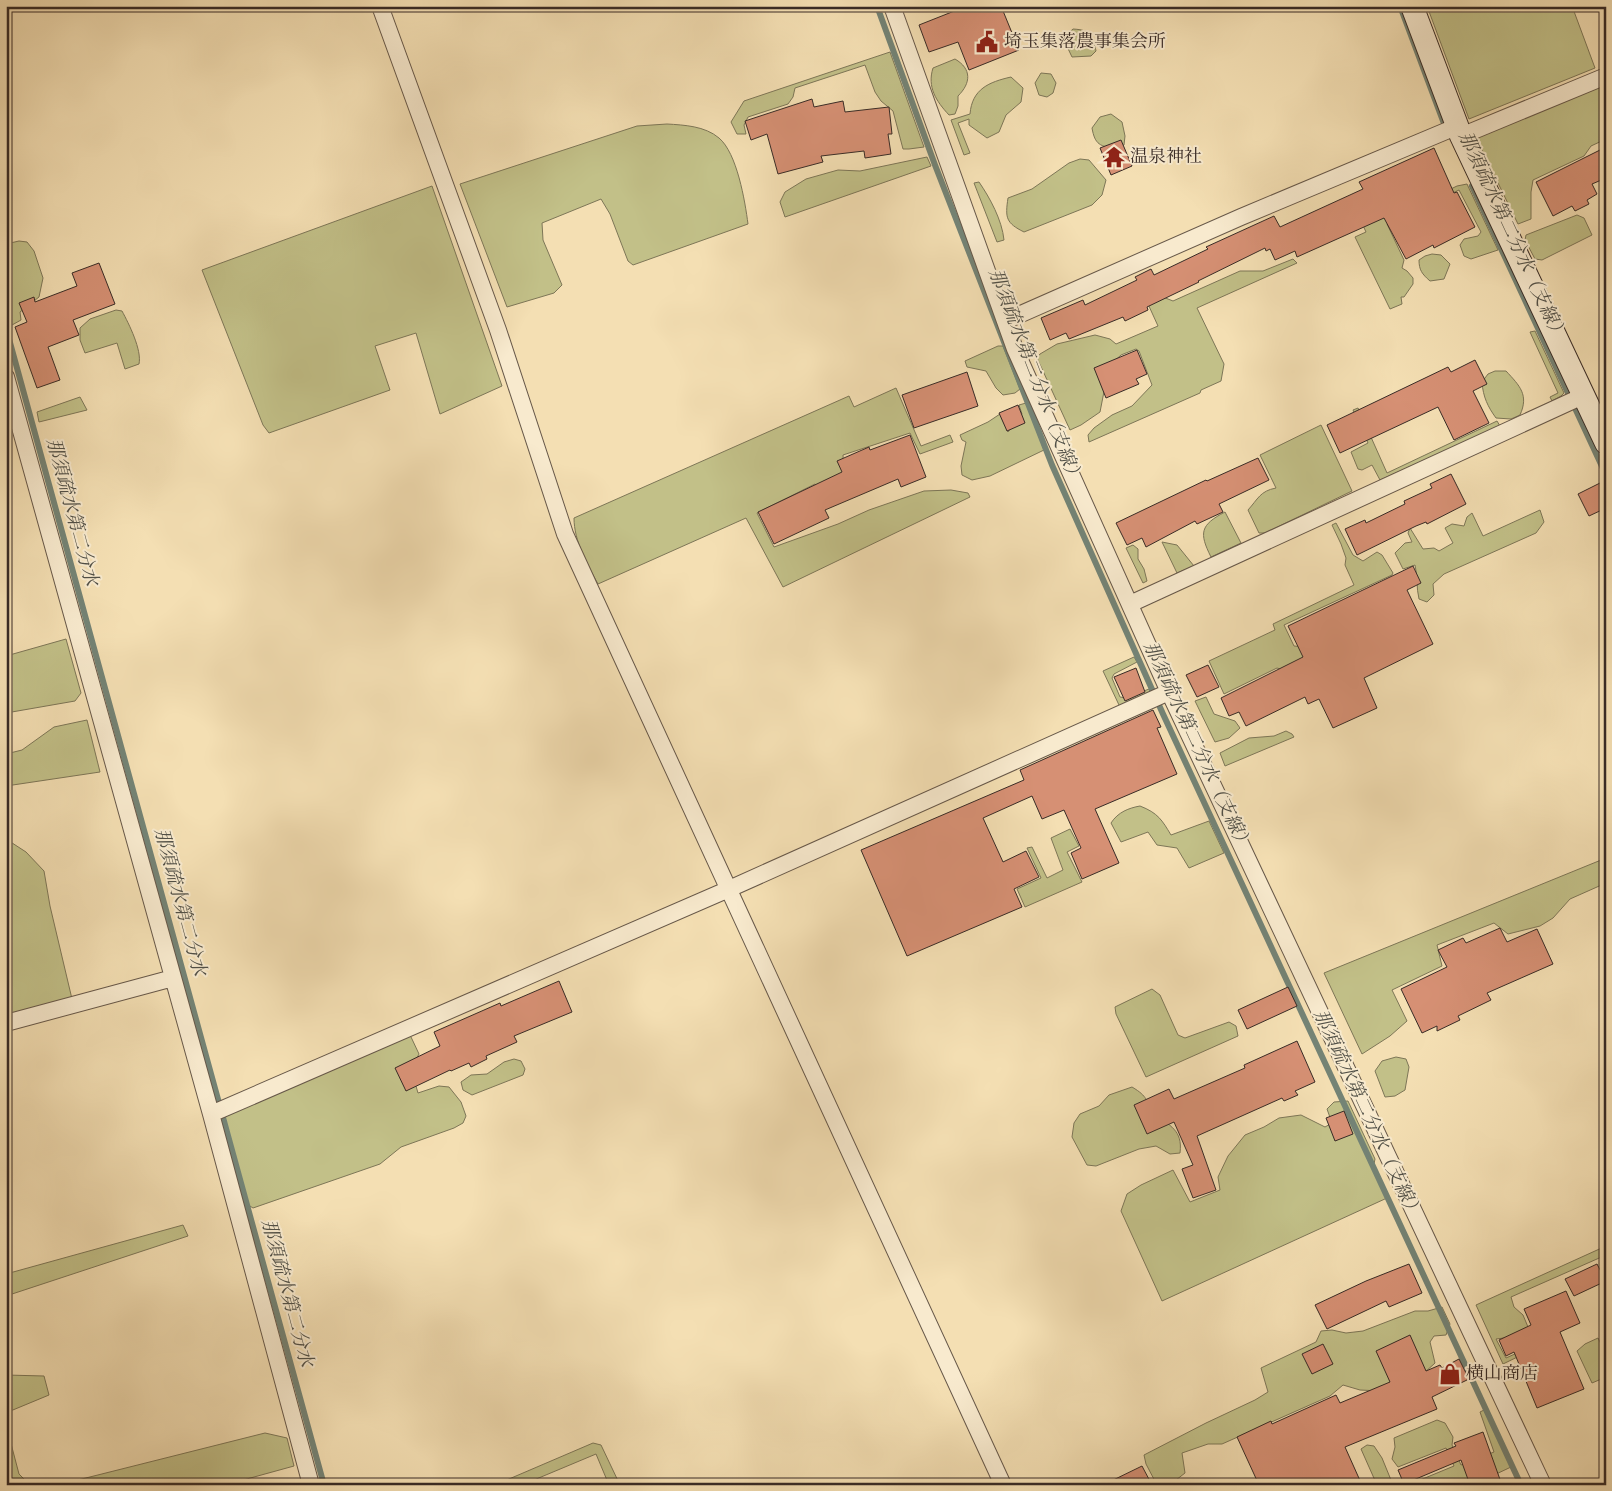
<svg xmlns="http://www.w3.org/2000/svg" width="1612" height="1491" viewBox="0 0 1612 1491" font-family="'IM FELL DW Pica','Noto Serif JP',serif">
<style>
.green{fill:#c2c088;stroke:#7d7657}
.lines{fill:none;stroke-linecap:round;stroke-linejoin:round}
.stream{stroke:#748375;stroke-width:6}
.building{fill:#d69074;stroke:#382b26}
.street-casing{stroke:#675849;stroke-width:18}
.secondary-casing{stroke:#382b26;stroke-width:24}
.street{stroke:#f8eace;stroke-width:16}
.secondary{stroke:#f8eace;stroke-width:22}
.labels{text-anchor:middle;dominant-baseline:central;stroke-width:4;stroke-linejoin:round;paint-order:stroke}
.poi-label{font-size:18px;fill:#382b26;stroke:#f8eace;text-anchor:start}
.water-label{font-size:19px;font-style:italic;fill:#515047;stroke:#f8eace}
</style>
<rect width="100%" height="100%" fill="#f4dfb3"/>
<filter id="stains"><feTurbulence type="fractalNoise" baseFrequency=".004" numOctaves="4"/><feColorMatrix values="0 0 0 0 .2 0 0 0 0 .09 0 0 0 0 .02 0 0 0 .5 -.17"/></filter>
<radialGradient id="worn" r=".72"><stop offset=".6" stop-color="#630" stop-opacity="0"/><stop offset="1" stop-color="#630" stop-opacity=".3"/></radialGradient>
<path class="green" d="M1427,6H1572L1595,68L1469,119Z
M1073,29C1091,30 1093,35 1096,51L1091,56L1072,57L1063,38Z
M890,52L924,147L909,149H903L893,111L881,101L875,92L865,65L795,88L793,97L788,104L748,117L744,125L746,134H737L731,122L744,101Z
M955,59C972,69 971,83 958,96V106L955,114L949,115C936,101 927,87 933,68Z
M1041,73L1051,74L1056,83L1053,93L1047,97L1039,95L1035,83Z
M1011,77L1023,88L1021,102L1006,115L999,132L987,138L969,125V119L958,123L970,153L964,155L951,120L970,114C972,89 989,82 1011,77Z
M1606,80V139L1591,146L1584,156L1533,180L1531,192V219L1518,224L1480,146L1478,137Z
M1111,114L1122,122L1125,136L1124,145L1116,149C1100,146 1095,145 1092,128L1100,117Z
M667,124C684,125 705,126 719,138C737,153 745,201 748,224L633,265L628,261L610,214L601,199L542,223L543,240L562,285L554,293L507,307L460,184L637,126Z
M927,157L931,166L785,217L780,202L785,192L806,179L838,170L860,171Z
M1080,159L1089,160L1106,180L1102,195L1092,205L1024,232C1006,223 1005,218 1008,198L1032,189L1069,163Z
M979,182C990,198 1002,220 1004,240L997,242L974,183Z
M1467,184L1498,250L1471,259L1464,256L1460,245L1464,239L1478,236L1481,232L1459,190L1387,224L1404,260L1402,268L1407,271L1413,278V284L1404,297H1401L1402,304L1390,309L1355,237L1366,232L1351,199L1434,197L1457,186Z
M432,186L502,386L440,414L416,333L375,346L390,390L269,433L263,425L202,270Z
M1577,215L1584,218L1592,235L1542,260L1535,259L1525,240L1526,235Z
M19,241L27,242L34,251L43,278L39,297L20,312L21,320L12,325H6V244Z
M1432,254L1441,255L1450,264L1444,279L1430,281C1422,274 1419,270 1419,260L1425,256Z
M1293,259L1297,263L1197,308L1224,364L1221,381L1201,390L1200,393L1089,442L1088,435L1094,428L1112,415L1132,406L1152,385L1139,351L1136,349L1121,355L1109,366L1100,412L1081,425L1070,430L1037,358L1040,354L1057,344L1095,335L1110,339L1116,344L1158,326L1148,304L1163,297L1173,301L1240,271H1263Z
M116,310L122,311C129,324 142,350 139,364L125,369L117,343L85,353L80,340V328L90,319Z
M1535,331L1564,393L1561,396L1552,401L1550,397L1558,393L1530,332Z
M998,346H1003L1020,389L1015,393L1003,395L996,388L986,371L967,367L965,361Z
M1495,371H1506C1520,386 1529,395 1520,415L1511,419L1496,418C1488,407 1483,397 1482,382L1488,374Z
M896,388L921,446L950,435L953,442L920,454L910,433L843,455L844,478L826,494L815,484L757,513L774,547L838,524L869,510L924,491L951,490L968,493L970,497L783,587L746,518L598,584C587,564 574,541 574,518L849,396L854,407Z
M80,397L87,410L39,422L37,412Z
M1026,403L1044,450L990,476L972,480L962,475L961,466L966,442L962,440L960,435L988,422L1000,414L1008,432L1022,414L1019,405Z
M1358,408L1387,473L1497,421L1500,426L1380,480L1372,465L1362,470L1358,469L1351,452L1368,443L1353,410Z
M1321,425L1352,491L1265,533H1259L1248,510C1258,499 1260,491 1276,488L1260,455Z
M1540,510L1544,522L1536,533L1444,574L1433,584L1434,595L1427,602L1419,599C1416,587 1418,577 1415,565L1403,569L1395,553L1405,543L1412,542L1408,533L1410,528L1423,549L1434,548L1439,551L1453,543L1445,528L1452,524L1464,526L1467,517L1472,513L1483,536Z
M1225,512L1241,543L1211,557C1199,533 1200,525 1225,512Z
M1336,523L1353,555L1363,561L1377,552L1382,555L1393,573L1392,575L1284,625L1294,646L1306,647L1311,652L1284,670L1277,668L1224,694L1209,661L1275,630L1273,624L1354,585L1345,565L1346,558L1341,544L1332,525Z
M1162,542L1177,545L1194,566L1177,573Z
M1133,545L1138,549V559L1144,569L1147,581L1143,583L1126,548Z
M66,639L81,693L75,701L6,713V656Z
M1134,657L1137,662L1114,674L1112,678L1120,697L1126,698L1149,689L1151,694L1121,707L1119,705L1103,671Z
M1206,697L1214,714L1235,721L1240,728L1229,738L1215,742L1195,701Z
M87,720L100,772L6,786V754L22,750L54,727Z
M1286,731L1292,734L1294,737L1225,766L1220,753L1249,738L1274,736Z
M1140,806C1158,813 1162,820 1171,835L1209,821L1224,853L1189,868L1177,848L1157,845L1148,832L1121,842L1111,823C1118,812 1129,808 1140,806Z
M1070,829L1079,846L1067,852L1082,882L1025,907L1017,889L1041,878L1027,848L1032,847L1047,878L1063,870L1051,838Z
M6,839L26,852L44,871L50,906L72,999L6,1017Z
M1606,858V883L1570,899L1553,918L1540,926L1508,934L1494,923L1437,945L1442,966L1392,990L1407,1021L1390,1036L1362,1054L1324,973Z
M1152,989L1160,995L1178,1035L1185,1038L1229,1022L1236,1026L1238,1036L1146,1077L1116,1014L1115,1007Z
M406,1032L411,1037L419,1054L411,1069L418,1093L439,1086L449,1087L461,1102L466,1116L463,1123L454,1128L401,1147L380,1164L253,1208L242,1201L220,1120L228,1110Z
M1396,1057L1406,1059L1409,1067L1405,1090L1395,1096L1385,1097L1375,1071L1382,1061Z
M514,1059L521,1061L525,1069L523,1075L472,1095L463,1090L461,1082L471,1075L487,1074L504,1062Z
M1132,1087C1149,1097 1144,1100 1155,1112C1169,1127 1183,1129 1180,1153L1170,1154L1156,1146L1139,1149L1096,1166L1087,1165L1072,1137L1074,1123L1080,1114L1099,1106L1109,1095Z
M1348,1101L1375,1159L1373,1169L1387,1198L1162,1301L1121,1211L1127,1194L1141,1185L1173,1170L1190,1202L1220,1190L1218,1177L1228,1156L1245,1135L1264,1127L1279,1118L1301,1115L1325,1127L1332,1123L1327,1109L1334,1102Z
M183,1225L188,1236L6,1296V1274Z
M1606,1246V1255L1511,1297L1514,1307L1523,1315L1533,1339L1512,1337L1496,1339L1506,1358L1537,1344L1538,1347L1503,1364L1476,1305Z
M1442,1307L1450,1324L1446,1335L1434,1336L1430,1342L1435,1363L1423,1374L1381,1391L1360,1390L1343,1385L1330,1396L1222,1444H1208L1182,1453L1185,1473L1176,1480L1178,1485H1157L1146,1464L1144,1455L1206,1423L1255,1400L1268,1392L1261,1368L1316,1342L1321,1331L1332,1330L1346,1333L1363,1331L1415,1311H1428Z
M1598,1338L1606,1354V1377L1592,1383L1577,1351L1585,1344Z
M6,1375L44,1376L49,1395L8,1412L9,1436L19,1474L30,1485H6Z
M1484,1410L1511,1467L1473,1485H1408L1454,1466L1446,1448L1398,1467L1392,1459L1395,1447L1394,1438L1437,1420L1445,1423L1453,1437L1452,1445L1461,1465L1494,1452L1480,1412Z
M265,1433L287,1438L294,1466L225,1485H58Z
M593,1443L601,1445L620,1485H609L596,1454L522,1485H495Z
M1367,1445L1374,1446L1382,1458L1391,1480L1397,1485H1377L1361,1449Z"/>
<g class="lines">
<path class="stream" d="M877,6L935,165L1052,465L1163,714L1521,1485
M1400,6L1446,129
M1472,186L1606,475
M6,328L324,1485"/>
</g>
<path class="building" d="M967,6H1001L1019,50L969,70L958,42L929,52L919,25Z
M812,99L814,107L843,101L845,112L889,107L892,134H888L891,154L865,158L864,151L821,156L823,162L778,174L767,134L751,140L745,121Z
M1121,140L1132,166L1111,175L1100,148Z
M1606,147V178L1592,184L1597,194L1587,200L1589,204L1575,211L1572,206L1553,216L1536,182Z
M1434,148L1454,193L1457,192L1475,227L1434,248L1433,245L1406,259L1384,218L1297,257L1295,251L1275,260L1270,249L1266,251L1265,248L1198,281L1199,282L1147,307L1148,310L1125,321L1123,317L1069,339L1066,333L1050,340L1041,318L1083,300L1085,305L1137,280L1135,277L1151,269L1154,275L1208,249L1206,247L1274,216L1280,227L1363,189L1359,182Z
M99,263L115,304L73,320L79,335L48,347L60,380L37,388L15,327L27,322L19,303L34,297L35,302L77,286L72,273Z
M1137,350L1147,374L1136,379L1139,384L1106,398L1094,368Z
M1475,360L1487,384L1473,391L1489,423L1454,440L1438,407L1340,453L1327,425L1448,367L1451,372Z
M967,372L978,406L914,428L902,395Z
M1018,405L1025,423L1007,431L999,413Z
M910,435L926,477L901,487L898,479L825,510L829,518L774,544L758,512L842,472L837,461L869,447L870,450Z
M1258,458L1269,480L1219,504L1223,512L1197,524L1195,521L1146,547L1142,538L1127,545L1116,523L1206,480L1207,481Z
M1451,474L1466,504L1427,524L1426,522L1416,526L1357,555L1345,529L1365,520L1366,523L1405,504L1404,501L1432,488L1430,484Z
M1606,480V508L1589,516L1578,494Z
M1413,566L1421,583L1407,590L1433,644L1364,678L1377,708L1333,728L1319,699L1308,704L1305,697L1246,726L1239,712L1229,716L1221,698L1303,657L1288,626Z
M1208,665L1219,687L1197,697L1186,675Z
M1136,668L1145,692L1125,701L1114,677Z
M1153,710L1161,727L1157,728L1177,774L1095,809L1119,863L1082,879L1071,853L1081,848L1064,810L1042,819L1032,796L983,818L1003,862L1026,851L1039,877L1014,889L1022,907L907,956L861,850L1024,780L1020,770Z
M1500,928L1507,942L1537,929L1553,964L1487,993L1491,1000L1458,1016L1460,1020L1437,1031V1026L1422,1033L1401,989L1447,967L1438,950L1463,938L1466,943Z
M559,981L572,1012L514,1036L517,1042L486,1056L487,1059L471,1067L469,1063L451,1071L450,1070L406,1091L395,1068L440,1046L434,1032L500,1003L501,1006Z
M1288,987L1297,1006L1247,1029L1238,1010Z
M1297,1041L1315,1082L1295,1091L1298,1095L1284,1101L1282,1098L1197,1136L1216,1190L1193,1198L1182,1169L1193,1165L1174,1122L1147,1134L1134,1105L1169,1089L1174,1099L1245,1068L1244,1065Z
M1344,1111L1353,1134L1335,1141L1326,1118Z
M1409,1264L1422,1293L1389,1307L1386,1301L1327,1329L1315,1305L1366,1281Z
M1597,1264L1606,1281L1574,1296L1565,1279Z
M1566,1291L1580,1323L1560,1332L1584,1389L1537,1408L1514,1352L1506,1356L1499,1340L1531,1325L1524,1309Z
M1410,1335L1426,1371L1440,1365L1442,1368L1459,1359L1469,1379L1432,1397L1437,1409L1345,1447L1362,1485H1259L1237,1437L1271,1421L1272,1424L1336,1395L1340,1403L1390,1382L1376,1351Z
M1323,1344L1333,1364L1312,1374L1302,1354Z
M1483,1432L1502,1485H1470L1461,1460L1404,1484L1398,1470L1456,1446L1454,1443Z
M1142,1466L1152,1485H1103Z"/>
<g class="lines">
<g class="street-casing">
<path id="street" d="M380,6L498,330L565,534L1003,1485
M892,6L1015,349L1169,692L1543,1485
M1461,136L1606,76
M1005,321L1241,217L1458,126
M6,377L211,1114L311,1485
M1130,604L1585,395
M6,1023L173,978
M211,1114L729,889L1169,692"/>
</g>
<g class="secondary-casing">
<path id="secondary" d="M1412,6L1461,136L1606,443"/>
</g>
<use href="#street" class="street"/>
<use href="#secondary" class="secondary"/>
</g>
<defs>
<g id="civic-bare" transform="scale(1.725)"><path d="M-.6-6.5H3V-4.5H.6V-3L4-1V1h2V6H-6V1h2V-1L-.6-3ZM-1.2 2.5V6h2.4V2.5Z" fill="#8f2418" stroke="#f8eace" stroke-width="2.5" paint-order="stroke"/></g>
<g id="temple-bare" transform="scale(1.725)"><path d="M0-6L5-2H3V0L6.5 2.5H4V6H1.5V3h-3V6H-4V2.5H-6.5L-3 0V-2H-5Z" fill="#8f2418" stroke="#f8eace" stroke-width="2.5" paint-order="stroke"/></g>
<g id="shop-bare" transform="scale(1.725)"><path d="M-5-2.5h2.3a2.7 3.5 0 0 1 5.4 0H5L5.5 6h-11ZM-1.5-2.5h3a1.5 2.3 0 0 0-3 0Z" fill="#8f2418" stroke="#f8eace" stroke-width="2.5" paint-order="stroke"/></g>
</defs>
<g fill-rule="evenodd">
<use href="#civic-bare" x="987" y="42"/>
<use href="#temple-bare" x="1114" y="157"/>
<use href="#shop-bare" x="1450" y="1374"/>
</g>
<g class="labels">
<g class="poi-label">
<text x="1004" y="42">埼玉集落農事集会所</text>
<text x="1130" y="157">温泉神社</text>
<text x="1466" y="1374">横山商店</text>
</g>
<g class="water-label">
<text transform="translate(1512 236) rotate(65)">那須疏水第二分水（支線）</text>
<text transform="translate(1035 376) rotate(69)">那須疏水第二分水（支線）</text>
<text transform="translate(72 512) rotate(75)">那須疏水第二分水</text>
<text transform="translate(1197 746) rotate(65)">那須疏水第二分水（支線）</text>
<text transform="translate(180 902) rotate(75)">那須疏水第二分水</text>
<text transform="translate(1367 1114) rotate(65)">那須疏水第二分水（支線）</text>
<text transform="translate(287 1293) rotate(75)">那須疏水第二分水</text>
</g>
</g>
<rect width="1612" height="1491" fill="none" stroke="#f4dfb3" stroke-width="25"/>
<rect x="8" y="8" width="1597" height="1476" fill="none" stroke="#382b26" stroke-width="2.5"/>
<rect x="12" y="12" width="1587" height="1466" fill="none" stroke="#382b26"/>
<rect width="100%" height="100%" filter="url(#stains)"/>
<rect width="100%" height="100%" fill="url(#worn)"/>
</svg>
